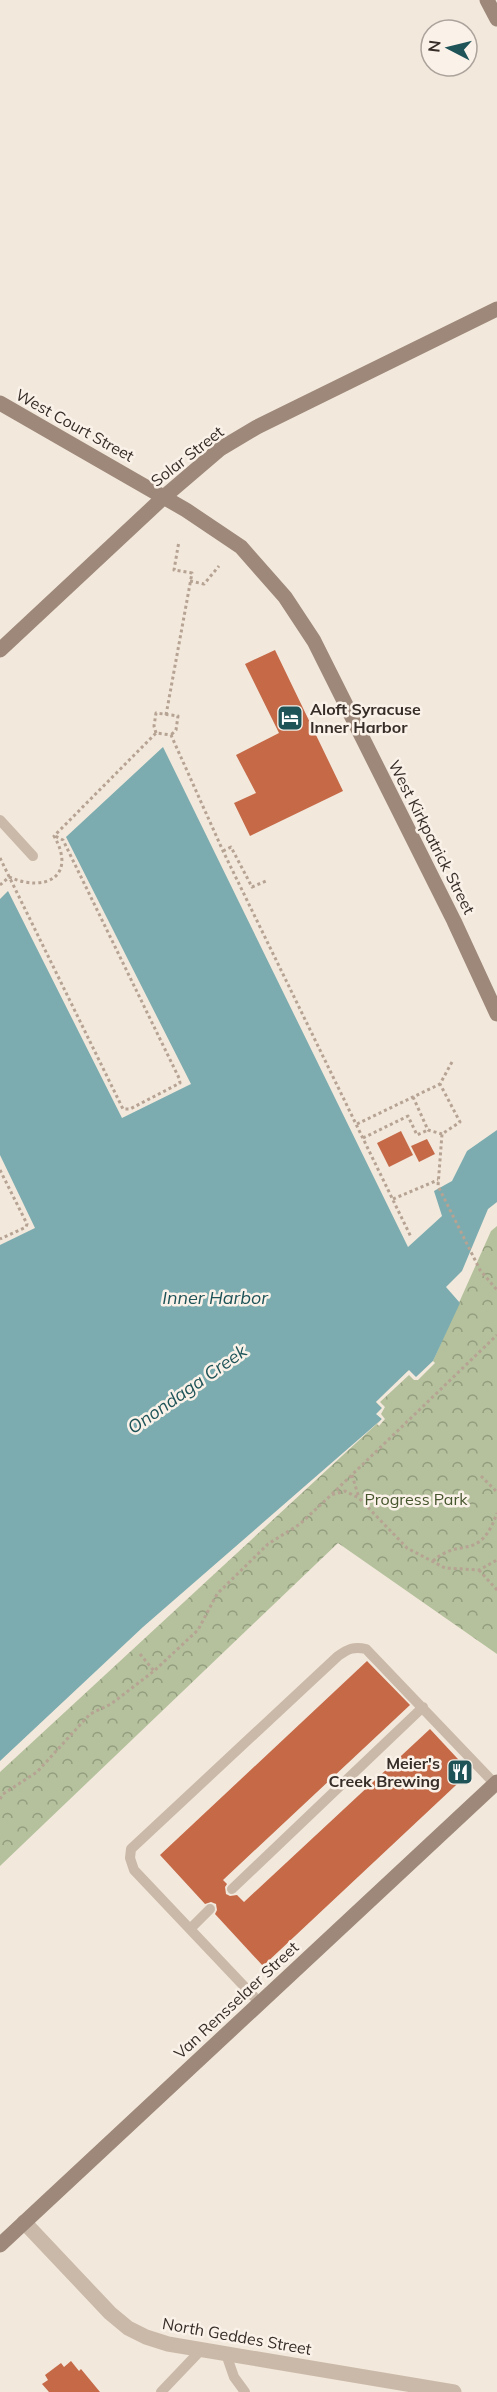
<svg xmlns="http://www.w3.org/2000/svg" width="497" height="2392" viewBox="0 0 497 2392" font-family="Mulish,sans-serif">
<style>
.park{fill:url(#park-crowns)}
.water{fill:#7cacaf}
.pier{fill:#f2e8dc}
.building{fill:#c56947}
.lines{fill:none;stroke-linecap:round;stroke-linejoin:round}
.path{stroke:#b6a393;stroke-width:3;stroke-dasharray:3 3;stroke-linecap:butt}
.lane{stroke:#cab9a8;stroke-width:10}
.street{stroke:#cab9a8;stroke-width:15}
.secondary{stroke:#9e887a;stroke-width:15}
.labels{text-anchor:middle;dominant-baseline:central;stroke-width:5;stroke-linejoin:round;paint-order:stroke}
.street-label{font-size:16px;fill:#372d28;stroke:#faf2e9}
.poi-label{font-size:16px;font-weight:bold;fill:#372d28;stroke:#faf2e9;text-anchor:start}
.park-label{font-size:16px;fill:#45552c;stroke:#faf2e9}
.water-label{font-size:18px;font-style:italic;fill:#1e5358;stroke:#faf2e9}
</style>
<defs>
<pattern id="park-crowns" width="20" height="18" patternUnits="userSpaceOnUse" patternTransform="scale(1.5)"><rect width="20" height="18" fill="#b4c19c"/><path d="M2 6a3 3 0 1 1 6 0M12 15a3 3 0 1 1 6 0" fill="none" stroke="#939d7f"/></pattern>
</defs>
<rect width="100%" height="100%" fill="#f2e8dc"/>
<path class="park" d="M497,1226V1654L338,1543L0,1866V1772L382,1419L376,1414V1402L409,1370L433,1361L491,1231Z"/>
<path class="water" d="M163,747L408,1247L442,1216L434,1191L452,1181L467,1151L497,1130V1202L488,1209L462,1271L446,1287L460,1303L433,1361L416,1378L408,1371L376,1402L382,1408L377,1414L382,1419L143,1627L0,1761V1245L35,1228L0,1155V899L8,891L122,1118L191,1084L66,837Z"/>
<path class="pier" d="M433,1361L435,1363L418,1380H414L409,1375L380,1402L385,1407L381,1414L385,1419L379,1426L377,1424L382,1419L376,1414L382,1408L376,1402L409,1370L416,1377Z"/>
<path class="building" d="M275,650L343,791L250,836L234,803L256,793L236,755L279,733L245,664Z
M401,1131L413,1155L389,1167L377,1143Z
M427,1139L435,1154L419,1162L411,1146Z
M367,1661L410,1705L223,1880L227,1884L225,1887L226,1894L230,1896L237,1895L244,1902L430,1729L470,1772L263,1966L215,1914L217,1910L216,1904L211,1902L205,1904L160,1855Z
M71,2361L79,2371L81,2369L100,2392H49L42,2384L48,2380L45,2375L61,2363L64,2367Z"/>
<g class="lines">
<path class="path" d="M190,581L204,584L219,566
M166,715L192,573L174,570L179,541
M156,733L154,726L156,713L178,716L176,730L171,735
M223,851L231,847L252,887L266,881
M0,858L123,1109H130L180,1083L179,1078L63,840L55,836
M0,885L9,877C46,893 77,876 54,836L156,733L171,735L223,851L411,1237
M452,1062L440,1084L460,1122L442,1134L438,1186L480,1270L497,1290
M413,1097L428,1130L442,1134
M357,1124L440,1084
M363,1138L408,1116L417,1135L428,1130
M0,1170L27,1224L26,1227L0,1239
M393,1199L438,1180
M352,1475L359,1498
M481,1476L497,1492
M332,1494L497,1335
M433,1561C461,1536 479,1563 497,1513
M479,1570L497,1590
M140,1654L154,1671
M0,1799L3,1794L37,1772L90,1714L111,1704L154,1671L198,1630L217,1594L268,1544L300,1524L331,1495L345,1491L359,1498L407,1548L445,1568L479,1570L497,1560"/>
<path class="lane" d="M0,820L33,856
M232,1889L423,1707
M190,1929L210,1909
M259,2002L134,1870L130,1858L131,1849L338,1656C348,1649 354,1646 366,1649L495,1784
M226,2354L234,2377L245,2392
M161,2392L202,2349"/>
<path class="street" d="M24,2222L110,2313L128,2328L146,2337L168,2344L454,2392"/>
<path class="secondary" d="M487,0L497,19
M0,403L186,510L241,547L285,597L314,641L454,921L497,1014
M0,650L165,496L220,449L257,427L497,309
M0,2245L497,1782"/>
</g>
<defs>
<g id="hotel-square" transform="scale(1.35)"><rect x="-9" y="-9" width="18" height="18" rx="4" fill="#1e5358" stroke="#faf2e9"/><path d="M-6-4.5h1.5V1H6V5H4.5V3h-9V5H-6ZM-4 0a1.8 1.8 0 1 1 3.6 0ZM.5 0V-2.5h3Q6-2.5 6 0Z" fill="#fff"/></g>
<g id="restaurant-square" transform="scale(1.35)"><rect x="-9" y="-9" width="18" height="18" rx="4" fill="#1e5358" stroke="#faf2e9"/><path d="M-5-6h1v4h1v-4h1v4h1v-4h1v5L-1.5 .5V6h-2V.5L-5-1ZM5-6V6H3V1.5H1.5Q1.5-4 5-6Z" fill="#fff"/></g>
</defs>
<g fill-rule="evenodd">
<use href="#hotel-square" x="290" y="718"/>
<use href="#restaurant-square" x="460" y="1772"/>
</g>
<g class="labels">
<g class="street-label">
<text transform="translate(75 425) rotate(29)">West Court Street</text>
<text transform="translate(187 456) rotate(-38)">Solar Street</text>
<text transform="translate(432 837) rotate(63)">West Kirkpatrick Street</text>
<text transform="translate(236 2000) rotate(-43)">Van Rensselaer Street</text>
<text transform="translate(237 2336) rotate(10)">North Geddes Street</text>
</g>
<g class="poi-label">
<text x="310" y="709">Aloft Syracuse<tspan x="310" dy="18">Inner Harbor</tspan></text>
<text x="440" y="1763" text-anchor="end">Meier's<tspan x="440" dy="18">Creek Brewing</tspan></text>
</g>
<g class="park-label">
<text x="416" y="1499">Progress Park</text>
</g>
<g class="water-label">
<text x="215" y="1297">Inner Harbor</text>
<text transform="translate(187 1389) rotate(-35)">Onondaga Creek</text>
</g>
</g>
<g transform="translate(449 48) rotate(277)"><circle r="28" fill="#faf2e9" stroke="#aca39c" stroke-width="1.5"/>
<path d="M0-4.5L10 22L0 15L-10 22Z" fill="#1e5358"/>
<text y="-9" font-size="16" font-weight="bold" text-anchor="middle" fill="#372d28">N</text>
</g>
</svg>
